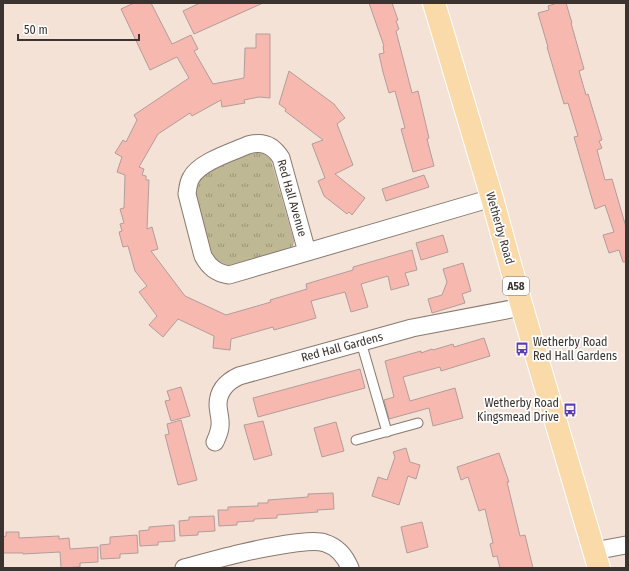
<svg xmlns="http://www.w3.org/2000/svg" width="629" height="571" viewBox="0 0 629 571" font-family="'Fira Sans Condensed',sans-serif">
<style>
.grass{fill:url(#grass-tufts)}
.building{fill:#f7b8b0;stroke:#b29d9a}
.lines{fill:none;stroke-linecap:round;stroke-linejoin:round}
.lane-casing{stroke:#88786f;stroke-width:11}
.street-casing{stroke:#88786f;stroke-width:19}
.primary-casing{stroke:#fff;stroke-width:24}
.lane{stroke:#fff;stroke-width:9}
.street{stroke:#fff;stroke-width:17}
.primary{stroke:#fbdaaa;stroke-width:22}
.labels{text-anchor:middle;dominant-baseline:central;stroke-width:3.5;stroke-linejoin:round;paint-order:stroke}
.shield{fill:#fff;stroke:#75706d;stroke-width:1}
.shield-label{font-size:11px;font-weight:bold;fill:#3a332f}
.street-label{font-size:12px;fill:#3a332f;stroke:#fff}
.poi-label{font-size:12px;fill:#3a332f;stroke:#fff;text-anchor:start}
</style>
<defs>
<pattern id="grass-tufts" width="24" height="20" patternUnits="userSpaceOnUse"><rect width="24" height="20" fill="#beb894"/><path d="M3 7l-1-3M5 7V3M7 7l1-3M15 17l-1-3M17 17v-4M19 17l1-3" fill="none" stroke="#9b9679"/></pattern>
</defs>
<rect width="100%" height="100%" fill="#f5e2d7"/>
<path class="grass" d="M248,152C258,152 264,152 271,160L294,241L293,246L289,248L231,266L219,264L210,256L194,193L195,185L205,173Z"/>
<path class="building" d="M134,3H151L172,44L191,35L198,49L194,51L213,84L244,78L245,48H256V34H270V98L259,97L244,100L245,103L222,107L221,100L192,116L190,113L158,134L139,167L144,169L142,175L146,176V180H149L147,229L152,227L158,249L151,251L185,296L226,315L271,302L270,300L307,289L306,284L353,270V267L412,250L417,270L405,273L409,285L391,290L388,276L361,284L368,307L351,312L345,292L311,301L316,318L274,330L273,327L231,339L230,350L213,348L214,336L178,319L163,337L149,325L157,316L139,292L147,286L135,271L128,246L123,247L119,232L122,231L120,224L124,223L120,209L124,208L125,175L117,172L122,157L115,153L123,140L126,142L137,120L134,115L189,78L177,57L150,70L121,9Z
M200,3H263L194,34L183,11Z
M369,3H392L398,20L396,21L399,29L396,31L412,93L418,91L429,138L427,139L434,166L413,172L401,129L405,128L395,91L389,93L383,72L379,54L384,53L383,46H384Z
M557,3H566L572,23H571L584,69L579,71L586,95L588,94L602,140L599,141L602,148L597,150L605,180L612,179L626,227V262H623L619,250L609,253L603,235L614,232L605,205L595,209L574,137L578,136L568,103L564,104L547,47H548L538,13L549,10L548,6Z
M289,71L334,104L345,118L337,124L353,165L335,174L365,198L352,215L349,212L347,214L324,196L318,181L325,178L312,144L323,140L285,111L286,109L279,104Z
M424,175L429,187L386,201L382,189Z
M443,235L448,252L421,260L416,243Z
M463,263L471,291L462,294L465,303L432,313L428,299L442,295L447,282L443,269Z
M484,338L490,356L441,371L440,367L403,377L410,401L455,388L463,418L433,426L429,408L389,419L384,400L394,397L385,361L421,351V353L432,349L433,350L453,344L454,347Z
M360,369L365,388L258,417L253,398Z
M181,387L190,416L171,421L165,401L170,400L167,391Z
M181,420L197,480L178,485L165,435L169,434L167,424Z
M263,421L272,455L254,460L244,425Z
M336,422L344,451L322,457L314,428Z
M406,448L410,462L420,465L416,479L408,476L399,505L372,496L378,477L387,480L395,457L393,452Z
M499,453L509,482H507L520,536L525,535L533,568H500L497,556L493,557L490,544L493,543L485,509L479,511L468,477L461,480L457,467Z
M333,493L334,509L317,510L318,512L277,515V518L254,519V521L237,522V525L219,526L218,510H228V507L258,506V503H268V500L308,497V494Z
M214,516L215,531L198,532V535L180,536L179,521L189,520V517Z
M422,522L428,547L407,553L401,527Z
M174,525L175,541L158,542V545L140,546L139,531L149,530V527Z
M6,532H19V538L59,536V539L69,538L70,549L98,547V562L80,563V567L61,568L60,552L23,554V553H3V537L6,536Z
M137,535L138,553L120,554V558L101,559L100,545L110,544V537Z"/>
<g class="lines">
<g class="lane-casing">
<path id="lane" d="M361,342L387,432
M356,440L418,423"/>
</g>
<g class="street-casing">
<path id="street" d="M307,252L281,158C273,145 262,141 248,145C232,152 199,162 191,178C188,183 188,188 187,194L203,256C209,267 216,273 229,275L492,198
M215,442C218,435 221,429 220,421C220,416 218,410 218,405C218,391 226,382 239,376L412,328L522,307
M594,551L626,545
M184,568C221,558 257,548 295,543C305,542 316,540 325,543C338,547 345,556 350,568"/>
</g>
<g class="primary-casing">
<path id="primary" d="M434,3L492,198L522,307L599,568"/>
</g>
<use href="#lane" class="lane"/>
<use href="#street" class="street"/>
<use href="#primary" class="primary"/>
</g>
<defs>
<g id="bus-bare" transform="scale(1.08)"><path d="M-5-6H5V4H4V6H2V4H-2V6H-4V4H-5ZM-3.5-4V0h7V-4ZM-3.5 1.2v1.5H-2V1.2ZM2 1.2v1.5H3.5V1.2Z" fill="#5d3cb4" stroke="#fff" stroke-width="2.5" paint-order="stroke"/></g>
</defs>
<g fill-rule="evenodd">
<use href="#bus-bare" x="522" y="349"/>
<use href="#bus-bare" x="570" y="410"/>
</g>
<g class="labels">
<rect class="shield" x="503" y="277" width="26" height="18" rx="3"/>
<g class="shield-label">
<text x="516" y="286">A58</text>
</g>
<g class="street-label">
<text transform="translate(292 198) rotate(74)">Red Hall Avenue</text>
<text transform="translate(500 228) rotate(74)">Wetherby Road</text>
<text transform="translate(342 347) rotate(-15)">Red Hall Gardens</text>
</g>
<g class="poi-label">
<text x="533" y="342">Wetherby Road<tspan x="533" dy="14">Red Hall Gardens</tspan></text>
<text x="559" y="403" text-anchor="end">Wetherby Road<tspan x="559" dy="14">Kingsmead Drive</tspan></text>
</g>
</g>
<rect width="629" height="571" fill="none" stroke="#3a332f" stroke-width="8"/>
<path d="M18 34v6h121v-6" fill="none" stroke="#3a332f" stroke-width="2"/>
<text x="24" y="34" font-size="12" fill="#3a332f" stroke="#ffffff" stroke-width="3" paint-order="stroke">50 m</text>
</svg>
